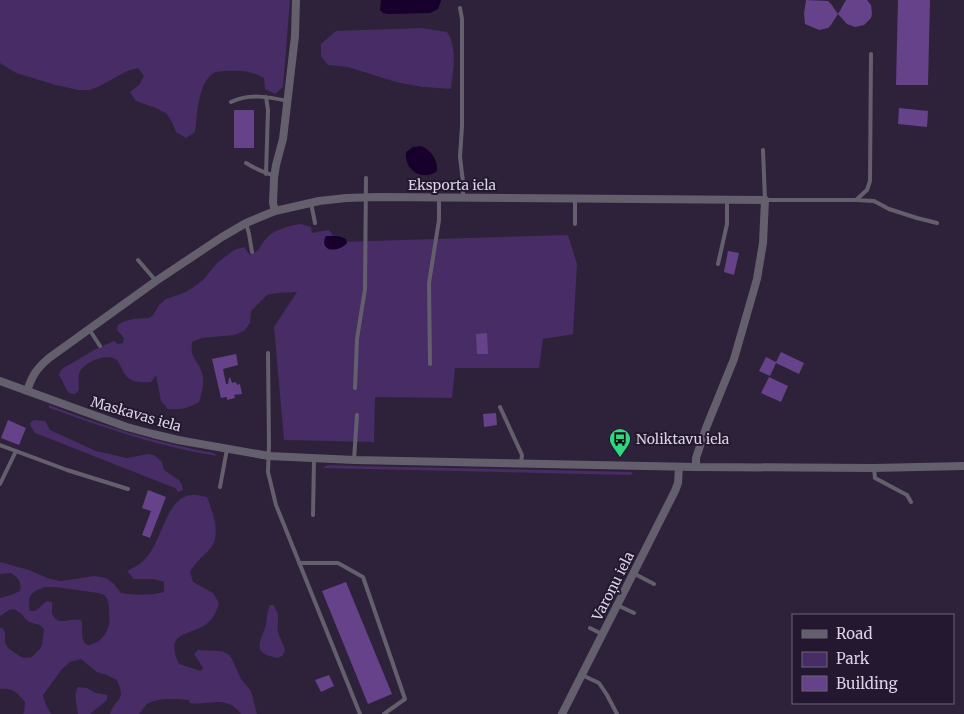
<svg xmlns="http://www.w3.org/2000/svg" width="964" height="714" viewBox="0 0 964 714" font-family="Merriweather,serif">
<style>
.green{fill:#482c65;fill-rule:evenodd}
.water{fill:#17002c}
.building{fill:#66428a}
.lines{fill:none;stroke-linecap:round;stroke-linejoin:round}
.service{stroke:#645f6c;stroke-width:4}
.minor{stroke:#645f6c;stroke-width:8}
.labels{text-anchor:middle;dominant-baseline:central;stroke-width:4;stroke-linejoin:round;paint-order:stroke}
.street-label{font-size:14px;fill:#dad3e3;stroke:#231830}
.poi-label{font-size:14px;fill:#dad3e3;stroke:#231830;text-anchor:start}
</style>
<rect width="100%" height="100%" fill="#2d223a"/>
<path class="green" d="M0,0H290L283,87L275,94L265,89L264,78C254,72 241,70 230,71C225,71 218,71 214,73C198,82 197,115 195,132L186,138L176,132L172,122L166,113L156,108L136,101L130,92L139,85L144,76L138,68L127,71L98,87L89,90H78L56,85L16,73L0,63Z
M422,28L447,32C458,50 453,69 451,89L423,87L396,82L348,67L328,65L321,56V44L336,31Z
M301,224L311,227L312,233L329,230L337,242L568,235L577,264L573,334L543,339L539,368H455L452,398L375,397L374,442L284,440L274,327L297,292L277,293L267,295L251,311L250,323L244,331L234,335L202,338L192,342C190,361 198,359 202,373C205,383 202,392 199,402C189,408 181,410 168,409L161,401L156,375L151,382C138,383 127,382 122,369C120,365 119,361 115,359C105,353 82,363 79,374C78,379 79,385 79,390L75,394L69,393C65,388 63,381 59,375L61,370L65,367L96,349L114,341L118,344L123,343L124,338L117,330L118,325L123,322L133,319L149,318L153,315L159,305L166,299L186,292L195,286L203,280L217,263L234,250L244,247L250,255C262,249 257,250 264,241C272,230 288,226 301,224Z
M49,405C103,426 157,443 214,453L217,456C160,447 105,428 50,408H49Z
M34,420L45,421L50,430L96,451L127,458L148,454L154,455L162,462L164,470L179,480L182,485L183,490L178,492L175,488L35,433L31,427L30,423Z
M328,465L353,466L633,472L631,475L323,468Z
M196,495L207,497C213,514 223,536 208,551C201,558 195,563 190,572L193,582L213,593L219,603C217,610 215,615 210,621C194,637 162,629 179,664L201,671L203,668L194,654L198,650L219,651L224,652L229,655L232,659L241,679L251,691L257,714H241C225,694 210,706 190,703L189,700C176,699 159,697 147,704C144,707 142,711 139,714H110C115,697 127,703 117,680L107,675L97,672L81,659L70,662L62,669L43,695L46,705L51,714H23L24,713L25,702C16,692 13,688 0,689V628H2L5,632V643L8,648L21,657L26,658L32,657L40,649L42,645L44,629L40,625L29,622L25,619L22,614L14,609L9,610L0,616V598L11,595L20,591C22,581 18,578 11,573L0,574V562L29,570L50,579L61,581L95,576L106,578L114,584L121,593C136,595 149,596 164,592V582L154,579H134L127,571C133,568 139,565 144,560C161,544 164,507 184,497C187,495 192,495 196,495ZM45,587H56L98,593C101,594 103,594 105,596C109,600 109,607 109,612C109,616 110,620 109,624C107,635 98,645 87,645C78,637 85,630 81,620C72,617 58,627 53,615C51,612 53,606 52,602L47,601C42,604 40,608 35,611H30C27,595 31,592 45,587Z
M270,605H273C282,616 276,621 278,632C280,639 284,644 285,651L282,656L277,658C251,653 260,643 266,625C267,618 267,611 270,605Z
M78,687L87,688L96,693L107,695V700L90,714H78C77,705 73,696 78,687Z"/>
<path class="water" d="M381,0H441V1L438,9L430,13L388,14L383,13L380,10Z
M421,146C431,150 438,160 437,171C422,182 404,170 406,152L413,147Z
M326,236C334,236 339,235 346,239L347,243C340,252 320,253 325,238Z"/>
<path class="building" d="M806,0L828,1L831,4L838,14L846,0H867L871,5L872,14L871,18L864,25L855,27L847,24L838,14L831,25L828,28L819,30L805,24L804,14Z
M898,0H930L928,85H896Z
M899,108L928,111L927,127L898,124Z
M234,110H254V148H234Z
M728,251L739,253L734,275L724,272Z
M487,333L488,354H477L476,334Z
M781,352L804,363L799,374L776,363L770,376L759,371L766,357L776,362Z
M236,354L238,365L223,369L226,384H228L229,378L230,377L232,383L236,382L237,385L240,384L242,394L234,395L235,398L227,400V397L221,398L212,359Z
M769,377L788,386L781,402L761,393Z
M496,413L497,425L484,427L483,414Z
M8,420L26,428L19,445L1,438Z
M148,490L166,497L150,538L142,535L151,511L142,508Z
M346,582L392,694L368,704L322,591Z
M329,675L334,686L321,692L315,680Z"/>
<g class="lines">
<path class="service" d="M460,8L462,19V126L460,157L463,182V198
M266,97L268,110L266,174
M231,102C250,93 269,97 288,101
M763,150L765,200H856L874,201L889,209L917,218L937,223
M246,163C256,169 264,173 274,175
M856,200L867,190L870,181L871,54
M311,203L315,223
M246,223L249,234L252,252
M575,224V198
M138,260L156,281
M718,264L727,224V199
M89,329L100,346
M268,353L269,445L268,472L276,505L360,714
M430,364L429,283L439,220V198
M355,388L357,339L365,289L366,178
M500,407L522,455L521,464
M0,445L67,470L128,489
M354,460L357,415
M874,468L875,478L907,495L911,502
M0,484L16,451
M220,487L227,449
M313,515L314,459
M299,563H338L363,577L405,699L384,714
M633,573L654,584
M617,605L634,613
M590,628L602,634
M582,675L599,683L607,695L617,714"/>
<path class="minor" d="M275,211L273,203L274,178L276,165L283,139L295,36L296,0
M0,381L77,409L127,427L153,434L178,440L269,456L354,460L696,467L874,468L964,466
M27,391C32,376 36,369 49,358L156,281L222,237L246,223L275,211L319,201L346,198L378,197L765,200L763,243L757,279L734,359L706,428L696,458V467
M562,714L675,491L678,483L679,467"/>
</g>
<defs>
<g id="bus-pin" transform="scale(1.125)"><path d="M0 17L-7.5 6A9.5 9.5 0 1 1 7.5 6Z" fill="#31d882" stroke="#231830"/><path d="M-5-6H5V4H4V6H2V4H-2V6H-4V4H-5ZM-3.5-4V0h7V-4ZM-3.5 1.2v1.5H-2V1.2ZM2 1.2v1.5H3.5V1.2Z" fill="#111"/></g>
</defs>
<g fill-rule="evenodd">
<use href="#bus-pin" x="620" y="439"/>
</g>
<g class="labels">
<g class="street-label">
<text x="452" y="185">Eksporta iela</text>
<text transform="translate(136 414) rotate(16)">Maskavas iela</text>
<text transform="translate(613 586) rotate(-63)">Varoņu iela</text>
</g>
<g class="poi-label">
<text x="636" y="439">Noliktavu iela</text>
</g>
</g>
<rect x="792" y="614" width="162" height="90" fill="#231830" stroke="#6c6378"/>
<rect x="802" y="630" width="25" height="8" fill="#645f6c" stroke="#6c6378"/>
<text x="836" y="639" font-size="15" fill="#dad3e3">Road</text>
<rect x="802" y="652" width="25" height="15" fill="#482c65" stroke="#6c6378"/>
<text x="836" y="664" font-size="15" fill="#dad3e3">Park</text>
<rect x="802" y="676" width="25" height="15" fill="#66428a" stroke="#6c6378"/>
<text x="836" y="689" font-size="15" fill="#dad3e3">Building</text>
</svg>
